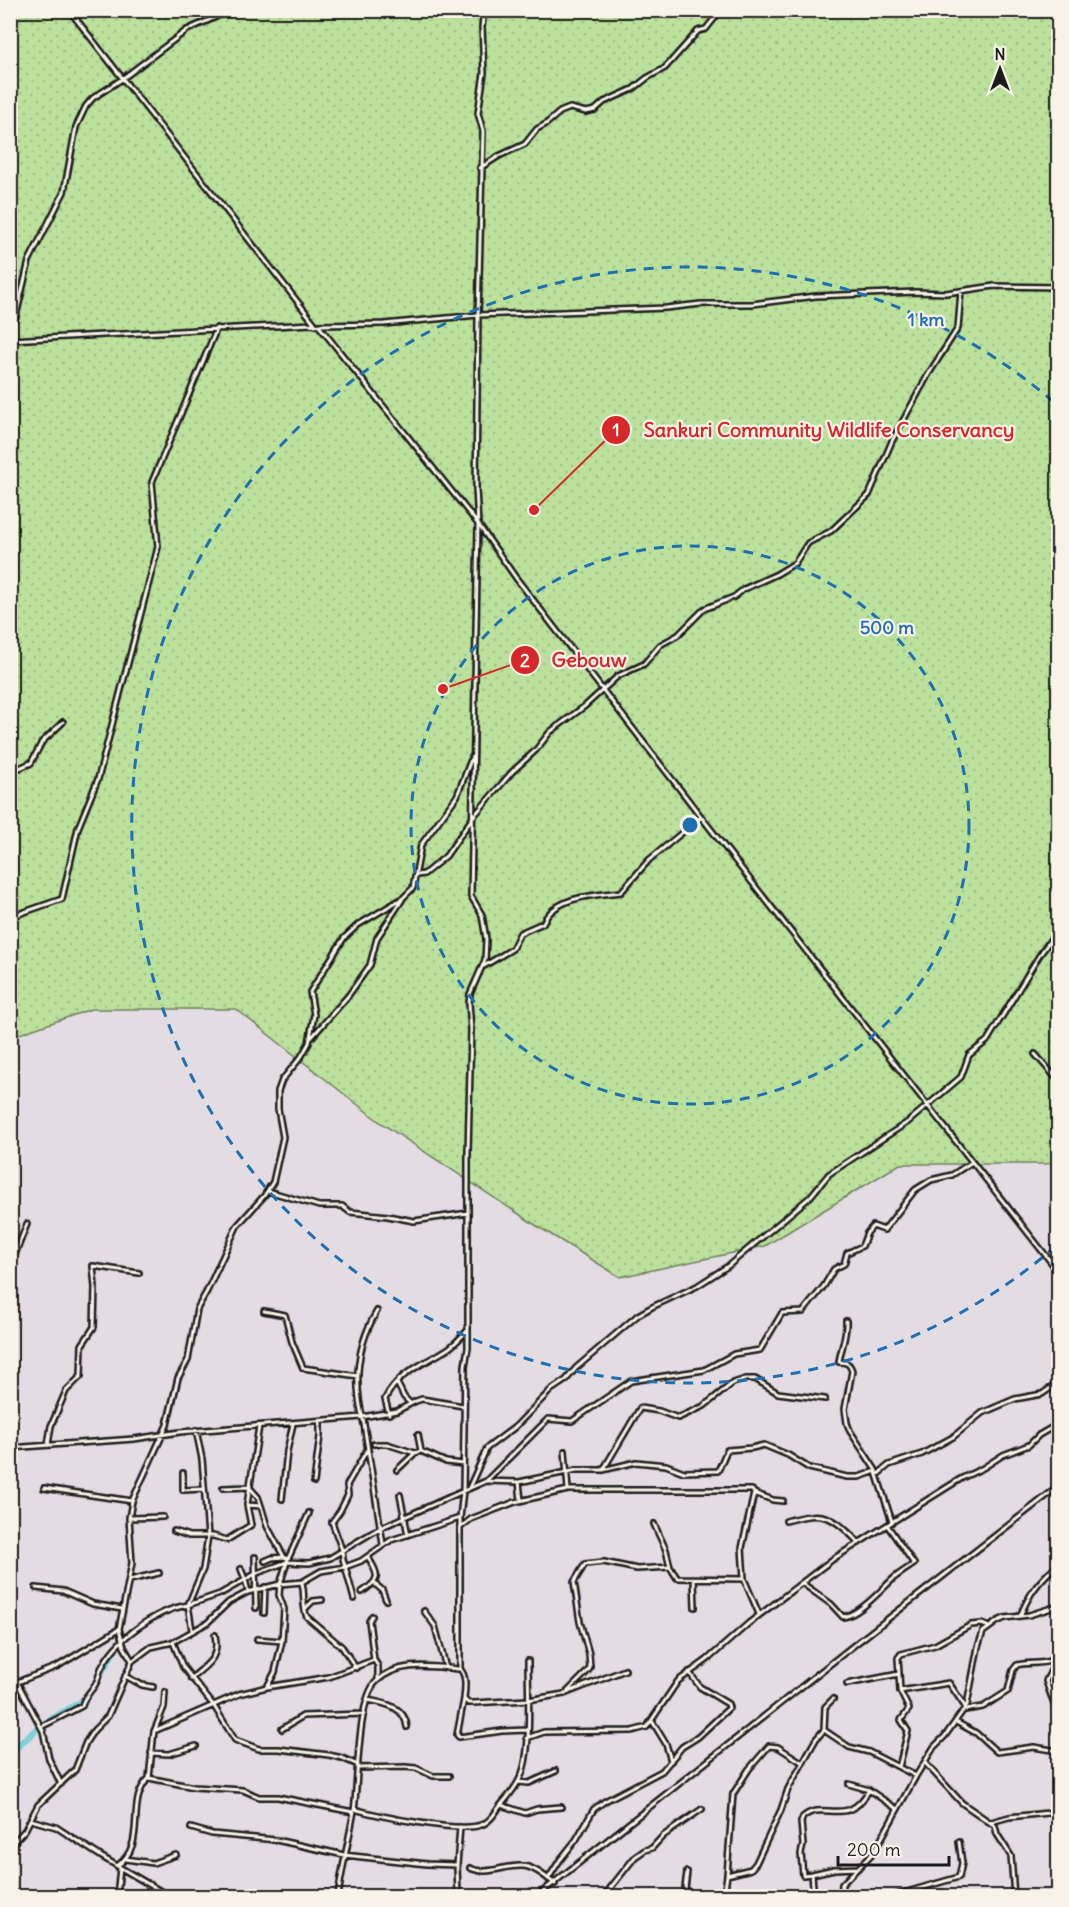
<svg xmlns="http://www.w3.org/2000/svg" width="1069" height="1907" viewBox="0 0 1069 1907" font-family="Delius,sans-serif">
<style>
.park{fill:url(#park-dots);stroke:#6c7e5c;stroke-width:1.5}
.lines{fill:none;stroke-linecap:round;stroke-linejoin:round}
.river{stroke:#80cfdc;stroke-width:7}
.street-casing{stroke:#1c1c1c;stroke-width:8}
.street{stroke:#f7f3e8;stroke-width:3}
.ring{fill:none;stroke:#1f6fb2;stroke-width:3;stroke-dasharray:10 8}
.centre{fill:#1f6fb2;stroke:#f7f3e8;stroke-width:3}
.ring-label{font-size:18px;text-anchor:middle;font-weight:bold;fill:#1f6fb2;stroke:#f7f3e8;stroke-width:4.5;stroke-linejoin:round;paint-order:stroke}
.leader{fill:none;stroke:#d62828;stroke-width:2}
.callout-dot{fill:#d62828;stroke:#f7f3e8;stroke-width:2}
.mark-label{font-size:18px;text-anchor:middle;font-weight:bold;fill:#fff}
.callout-label{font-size:20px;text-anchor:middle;font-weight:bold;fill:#d62828;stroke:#f7f3e8;stroke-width:4.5;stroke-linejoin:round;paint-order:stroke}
</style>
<defs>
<pattern id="park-dots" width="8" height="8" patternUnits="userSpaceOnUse" patternTransform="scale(1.5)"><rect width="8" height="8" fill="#bbe19c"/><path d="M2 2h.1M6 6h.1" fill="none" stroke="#a0c086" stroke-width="1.8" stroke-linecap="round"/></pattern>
</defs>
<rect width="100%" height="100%" fill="#e4dce3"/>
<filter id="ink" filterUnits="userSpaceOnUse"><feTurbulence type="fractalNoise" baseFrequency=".0167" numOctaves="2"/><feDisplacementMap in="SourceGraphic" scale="12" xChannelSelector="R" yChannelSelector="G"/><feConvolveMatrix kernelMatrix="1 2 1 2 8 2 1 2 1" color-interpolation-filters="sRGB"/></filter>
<g filter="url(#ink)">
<path class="park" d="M10,11H1058V1162L1045,1164H900L765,1246L620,1277L537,1226L381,1123L236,1009H91L11,1037Z"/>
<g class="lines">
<path class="river" d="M97,1679L115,1650
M10,1753L40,1726L86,1699"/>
<g class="street-casing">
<path id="street" d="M69,10L315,324
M218,16L239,10
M480,168L499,156L525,144L537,129L546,124L560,112L570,108L586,112L595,110L604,102L633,89L647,78L665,68L698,31L706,29L721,10
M319,325L384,324L478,315L666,308L701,304H752L816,296L916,292L946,293L994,286L1058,287
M10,329L16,316L29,261L64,192L76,127L86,106L93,98L122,79L187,30L216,17L222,10
M10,340L312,324L319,326L478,524L516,578L751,881L1058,1271
M10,772L31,763L42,742L63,722
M417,875L424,874L446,856L473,817L512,772L536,750L550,732L585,706L618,676L644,664L660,645L678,635L704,609L734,597L744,589L777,574L795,563L808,543L831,531L869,495L892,441L928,375L958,328L961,291
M10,917L62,899L78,828L98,779L158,547L152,482L217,328
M484,966L512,949L520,933L543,923C555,896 595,895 621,892L649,860L701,817
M311,1038L348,996L370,965L377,938L402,900
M1035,1054L1058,1080
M268,1191L319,1206H342L350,1212L388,1216L414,1221L468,1213
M10,1267L27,1224
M264,1311L285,1315L292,1342L303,1368L358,1376
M377,1311C361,1338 355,1368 359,1399C360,1410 364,1420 365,1431C371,1469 377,1506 383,1544
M846,1321C847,1336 841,1348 839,1362C847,1362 850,1364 852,1371L845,1409L847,1423L850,1431L875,1469L892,1522
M397,1383L404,1397L410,1403
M389,1414L385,1399C399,1371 425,1364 449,1348C456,1343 461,1337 467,1331
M196,1430L202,1459L208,1536L203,1569L188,1605L220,1594L257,1573L287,1562L309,1563L330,1558L380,1528L486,1481L548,1419L572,1421L631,1381L704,1370L734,1354L760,1350L782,1313L803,1312L824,1286L834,1269L844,1264L847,1253L862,1246L867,1233L873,1226L884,1230L915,1190L931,1180L952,1175L972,1162
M418,1435L421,1451
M374,1444H387L415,1453
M48,1445L51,1426L66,1391L81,1376L82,1345L94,1327L95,1287L93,1266L139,1273
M10,1448L134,1439L180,1432L362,1417L397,1411L416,1401L422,1399L463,1406
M565,1451L568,1490
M397,1470L415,1453L421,1451L446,1462L463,1464
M603,1470L640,1408L659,1411L678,1418L704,1406L733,1383L746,1379H755L778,1393L825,1399
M183,1473V1490L204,1489
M877,1475L889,1465L922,1454L953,1437L982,1413L1015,1399L1042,1394L1058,1383
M487,1481L519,1482
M314,1482L320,1436V1422
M44,1488L132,1501
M223,1488L249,1487L258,1497L261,1506
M469,1488L487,1448L515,1427L551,1390L566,1380L576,1368L638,1315L652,1307L697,1286L728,1266L810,1197L829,1174L908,1122L961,1077L969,1055L987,1041L1039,956L1058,929
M754,1493L742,1548L744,1579L759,1614
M400,1495L408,1535
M282,1499L287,1451L293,1424
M521,1500L519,1482L577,1470H603L636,1462L666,1465L684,1472L718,1471L727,1450L752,1448L764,1445L788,1455L809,1468L847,1477H859L876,1471
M247,1505L261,1506L267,1526L284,1557L288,1559
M129,1518L163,1517
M786,1521C825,1510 831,1515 859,1543
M654,1524L666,1550L670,1567L677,1578L744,1579
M461,1527L471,1519L515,1502L568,1490H752L754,1493L773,1500L783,1501
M174,1531L189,1536H213L227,1540L251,1525L247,1505L259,1426
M255,1557L256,1608
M265,1561L272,1558L284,1557
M241,1569L245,1579L248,1592
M694,1579L695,1607
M130,1580L159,1573
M302,1583C305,1594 302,1607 307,1617L342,1647L356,1668
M374,1583L382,1590L386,1600
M802,1583L831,1604L843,1617C859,1615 881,1590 894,1578C900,1573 907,1569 914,1564L887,1525
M36,1588L63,1591L93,1604L122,1609
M362,1592C381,1579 379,1576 368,1557
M354,1599L343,1559L342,1550L332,1522L340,1511L348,1495L347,1485L367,1450
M305,1609L313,1601L322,1600
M424,1611L435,1626L446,1668
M264,1613L265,1587
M372,1616L369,1621L374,1660
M1020,1616C1030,1592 1039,1581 1058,1564
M257,1639L282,1641
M173,1642L183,1667L214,1706L235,1740L259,1749H279L329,1755L342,1758L358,1765
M1054,1659L1053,1667L1046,1681L1055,1707L1058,1731
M132,1661L124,1647L119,1629L132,1563L129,1518L132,1501L167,1425L178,1378L188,1360L197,1309L207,1291L237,1226L264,1196L273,1182L283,1137L278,1109V1091L282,1080L301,1057L309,1043L314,1015L310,992L344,938L358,925L403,898L413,888L421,845L457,796L472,757
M460,1669V1518L463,1490L465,1366L468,1348V1152L471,1029L469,1003L470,994L485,960L486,939L482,915L471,896L478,524L476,489L478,315L483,131L478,113L484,73L482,27L484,10
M899,1674L900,1691L909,1709L901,1720L908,1731L899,1767
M125,1676L142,1685L153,1687
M191,1679C206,1664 220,1660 215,1635
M17,1682L43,1731L49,1759L61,1784
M847,1684L899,1674L898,1658L901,1654L935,1645L971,1625L982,1624L989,1627
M10,1685L58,1666L119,1629
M267,1687L275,1672L282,1641L284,1609L279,1595L280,1584L288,1559L309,1513
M900,1691L949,1683L966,1708
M566,1693L587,1672L590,1668L589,1654L580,1622L574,1582L585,1564L604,1562L637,1569L670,1567
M464,1699L457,1735L459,1737L502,1731L527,1730
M367,1700C384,1703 405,1706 407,1727
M965,1710L983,1707L1008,1691L1013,1670L1017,1665C1031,1661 1050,1667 1058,1654
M652,1721L666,1744L671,1761
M956,1722L976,1733L997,1752L1034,1747L1058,1751
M41,1727L82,1706C83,1697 92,1691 96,1683C99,1678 99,1673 101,1669C115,1639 156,1610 188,1605L192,1630
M155,1729L164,1707L165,1692
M282,1729L303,1716L364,1714
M824,1730L849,1747L869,1752L916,1776
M527,1738L544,1732L632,1731L647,1727L678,1681L707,1660L749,1623L833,1559L962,1478L983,1468L1003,1455L1029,1445L1039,1435L1058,1424
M151,1753L169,1754L196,1746
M925,1763L962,1803L995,1826L997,1834L1011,1856L1014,1896
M358,1768L405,1767L416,1768L433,1776H449
M149,1778L154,1731L239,1694L267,1687L329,1677L371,1661L374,1660L378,1666V1680
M518,1782L529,1783L556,1771
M849,1784L869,1790L897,1809
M501,1805L525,1813L537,1809L561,1807
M354,1809C379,1816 459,1833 481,1825C490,1822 495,1813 500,1806C508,1797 517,1786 521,1776C532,1752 528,1689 528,1661
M31,1820L56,1827L102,1857L169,1896
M991,1822L1009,1817L1058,1812
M191,1828L212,1834L276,1840L344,1855L427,1864L457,1865
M10,1846L25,1830L38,1805L75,1770L86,1742L94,1730L108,1716L132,1661L151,1647L173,1642L207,1623L229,1602L248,1592L280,1584L302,1582L321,1571L345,1567L361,1561L391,1540L460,1518
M126,1859L153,1863L176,1855
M117,1866C149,1843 124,1802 149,1778L194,1787L243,1790L259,1797H278L353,1812
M470,1868C487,1876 504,1865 522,1866C533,1866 546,1877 555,1884
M812,1874L803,1875L801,1854L803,1845L801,1822L803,1817C823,1799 848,1829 869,1790
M727,1875L733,1794L749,1769L769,1746L778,1747L803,1763
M548,1879L560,1860L576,1840L594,1809L605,1801L662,1771L682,1747L698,1737L729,1708L728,1704L700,1687L689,1672
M117,1896L120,1868
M338,1896C342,1868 349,1839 354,1811C358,1783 357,1698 377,1681C400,1660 432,1667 460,1669C467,1676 465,1689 464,1699L468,1703H474L528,1700L564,1694L625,1670
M458,1896L457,1865L460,1827
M537,1896L858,1642L1058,1487
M604,1896L635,1857L645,1850L652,1848L663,1836L702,1809
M684,1896L687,1872
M724,1896L727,1875L751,1869L756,1863L781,1810L788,1789L816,1739L824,1730L825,1707L833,1699
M810,1896L813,1887L812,1874L834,1869L858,1868
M841,1896L842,1884L874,1852L916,1776L934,1747L945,1736L967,1705L978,1647L983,1632L998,1621L1005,1618L1029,1615L1058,1606
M893,1896L959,1877L962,1863L959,1842"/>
</g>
<use href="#street" class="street"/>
</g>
</g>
<g class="ring">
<circle cx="690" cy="825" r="279"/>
<path d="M1056 1246A558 558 0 1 1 1056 404"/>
</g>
<circle cx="690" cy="825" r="9" class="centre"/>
<g class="ring-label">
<text x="926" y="326">1 km</text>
<text x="887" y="634">500 m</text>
</g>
<path class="leader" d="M534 510L616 430M443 689L525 660"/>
<g class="callout-dot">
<circle cx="534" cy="510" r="6"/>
<circle cx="443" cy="689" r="6"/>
<circle cx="616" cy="430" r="15"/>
<circle cx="525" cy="660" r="15"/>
</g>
<g class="mark-label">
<text x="616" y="436">1</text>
<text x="525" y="667">2</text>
</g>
<g class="callout-label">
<text x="829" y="437">Sankuri Community Wildlife Conservancy</text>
<text x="589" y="667">Gebouw</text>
</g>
<rect width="1069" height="1907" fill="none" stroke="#f7f3e8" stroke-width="36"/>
<rect x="18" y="18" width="1033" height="1871" fill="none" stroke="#1c1c1c" stroke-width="2" filter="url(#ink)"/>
<g transform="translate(1000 69)" stroke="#f7f3e8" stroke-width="4.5" paint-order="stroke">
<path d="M0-4.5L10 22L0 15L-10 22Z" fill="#1c1c1c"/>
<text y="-9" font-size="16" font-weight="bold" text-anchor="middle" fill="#1c1c1c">N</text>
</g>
<path d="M838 1856v9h111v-9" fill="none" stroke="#1c1c1c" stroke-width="3"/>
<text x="847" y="1856" font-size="18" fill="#1c1c1c" stroke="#f7f3e8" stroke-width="4.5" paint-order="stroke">200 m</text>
</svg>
